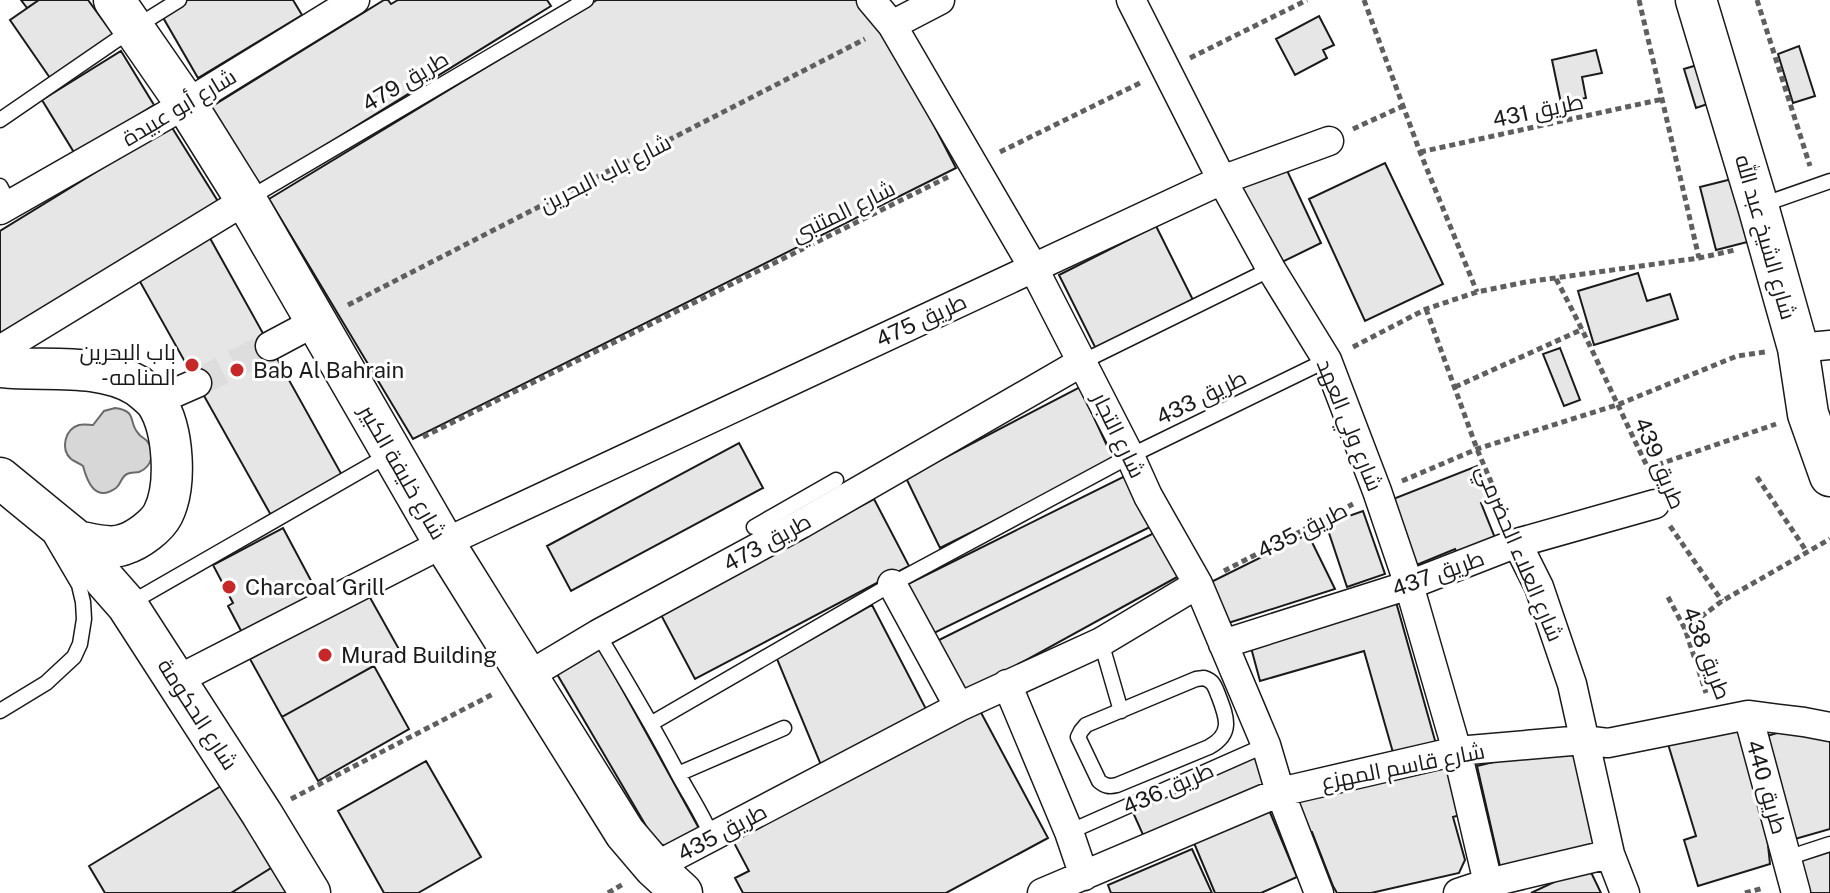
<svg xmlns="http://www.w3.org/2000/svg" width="1830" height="893" viewBox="0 0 1830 893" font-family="'Public Sans',Cairo,sans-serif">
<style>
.water{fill:#d7d7d7;stroke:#6a6a6a;stroke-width:2}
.building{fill:#e6e6e6;stroke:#1a1a1a;stroke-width:2}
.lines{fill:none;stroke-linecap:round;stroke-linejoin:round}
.street-tunnel{stroke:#ddd;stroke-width:28;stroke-dasharray:28 14;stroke-linecap:butt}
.lane-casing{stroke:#1a1a1a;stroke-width:17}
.street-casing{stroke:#1a1a1a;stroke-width:31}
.secondary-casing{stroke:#1a1a1a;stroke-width:43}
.path{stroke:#5f5f5f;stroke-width:5;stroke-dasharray:6 4;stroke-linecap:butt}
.lane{stroke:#fff;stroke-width:14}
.street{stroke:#fff;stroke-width:28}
.secondary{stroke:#fff;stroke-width:40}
.poi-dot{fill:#c62828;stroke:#fff;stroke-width:3}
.labels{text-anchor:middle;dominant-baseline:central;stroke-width:6;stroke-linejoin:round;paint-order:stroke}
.street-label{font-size:22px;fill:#1a1a1a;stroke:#fff}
.poi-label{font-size:22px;fill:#1a1a1a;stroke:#fff;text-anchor:start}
</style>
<rect width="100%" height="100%" fill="#fff"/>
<path class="water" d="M115,408C138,411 128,422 138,433C140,437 145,438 147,441C156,451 152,467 139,472C135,473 131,472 127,474C121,477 121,484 116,488C95,503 87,481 83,466C79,463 75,462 71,459C60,449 65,429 79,425C83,424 90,425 93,425L104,411Z"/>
<path class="building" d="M21,0H39L27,8Z
M39,0H88L115,37L50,78L10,20Z
M185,0H293L302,15L198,78L161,14Z
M384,0H388L391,4L398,0H547L551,6L259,186L211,107Z
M597,0H862L880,21L956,168L413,439L269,199Z
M1319,16L1334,45L1323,50L1327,58L1295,75L1276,39Z
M1799,46L1815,96L1793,103L1778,54Z
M1596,50L1602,73L1582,77L1586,98L1561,103L1552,60Z
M121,51L154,105L75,154L42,100Z
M1707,62L1719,100L1696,108L1684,69Z
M171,126L219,203L0,337V231Z
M1385,163L1443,284L1365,321L1309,199Z
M1284,164L1321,243L1278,264L1240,185Z
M1744,176L1759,239L1716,250L1700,187Z
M1156,226L1194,302L1097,351L1059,275Z
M206,231L343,477L272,517L134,271Z
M1638,273L1647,301L1670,294L1678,319L1594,345L1578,291Z
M1560,348L1580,400L1564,406L1543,354Z
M1080,387L1114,461L940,548L906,478Z
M739,443L763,488L571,591L547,546Z
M1477,466L1489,499L1481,503L1495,538L1457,553L1455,549L1414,566L1388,501Z
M1125,476L1150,527L930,635L902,587Z
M874,499L909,566L695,679L660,613Z
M1363,511L1385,574L1347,587L1326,524Z
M283,528L323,603L248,644L228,606L233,603L213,565Z
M1154,533L1179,576L961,696L935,642Z
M1308,534L1335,589L1222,625L1203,586Z
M368,594L400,651L282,717L250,659Z
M1396,602L1436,744L1394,756L1364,651L1260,681L1250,644Z
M872,605L926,709L821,765L777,659Z
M600,649L701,832L672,848L656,843L557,674Z
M374,666L409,729L318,781L282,717Z
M978,707L1048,838L946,893H743L735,878L749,871L732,839Z
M1719,728L1741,733L1765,817L1770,864L1698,886L1684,840L1696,836L1668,744Z
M1795,728L1830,741V829L1788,841L1760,738Z
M1573,743L1598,852L1502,875L1477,766Z
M1257,751L1274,789L1148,846L1131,808Z
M426,761L481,857L418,893H384L338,811Z
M1450,762L1464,814L1453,817L1465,860L1459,873L1371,893H1337L1333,886L1312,832H1304L1296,793Z
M226,783L276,865L231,893H105L89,866Z
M1269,810L1297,877L1261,893H1215L1194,843Z
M1830,846V893H1804L1793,859Z
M1192,849L1212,893H1111L1108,885Z
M276,865L292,893H231Z
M1588,866L1601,893H1531Z"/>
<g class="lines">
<path class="street-tunnel" d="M197,383L270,346"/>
<g class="lane-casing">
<path id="lane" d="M0,120L134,28L179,0
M0,186L10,205
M248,199L586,0
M1759,206L1830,181
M1082,362L1271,269
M754,527L836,480
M127,605L390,454
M598,634C625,679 652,724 676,770C688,793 702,813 712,837
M1101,642L1121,711
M1204,678C1214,681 1215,687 1219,697C1227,718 1233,734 1209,747L1117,785C1109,787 1105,786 1099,781L1078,737L1081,731L1086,725L1196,679Z
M0,711L46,683L74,657L80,644L84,619L83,602L79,585L52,539
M652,723L892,584L1130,456L1327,360
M678,774L784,728
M1069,832L1266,745
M1787,858L1830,844"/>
</g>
<g class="street-casing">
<path id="street" d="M871,0L892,25L1033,267L1130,456L1148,496L1198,584L1266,745L1280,792L1319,893
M1131,0L1222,180L1271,269L1327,360L1377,491L1409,585L1457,751L1488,883
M892,25L940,0
M0,210L186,104L355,0
M270,346L315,322
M1798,348L1830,345
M0,350L246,200
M156,401L197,383
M1517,543L1539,587L1572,684L1610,854L1625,893
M892,584L959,707
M1223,644L1409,585L1517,543L1655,504
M526,677L598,634L801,524L1082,362
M177,680L444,543L1222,180L1329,141
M1007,684L1069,832L1084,876
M1748,715L1796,893
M654,867L959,707L1101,642L1198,584
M1042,893L1280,792L1457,751L1583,740L1608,743L1748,715L1804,722L1830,727
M1458,893L1488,883L1610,854"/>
</g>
<g class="secondary-casing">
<path id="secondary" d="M114,0L186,104L246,200L444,543L625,833L654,867L682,893
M1696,0L1758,206L1798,348L1808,414L1830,476
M0,367C44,372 98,362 138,386C143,390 152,397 156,402C174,429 177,486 163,514C157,526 138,540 125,544C111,550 92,544 77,541
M0,478L77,541L105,580L127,605L262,814L310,893"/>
</g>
<path class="path" d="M1364,0L1420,152L1477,292
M1639,0L1699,258
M1757,0L1810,166
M1190,58L1307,0
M1353,129L1403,106
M1000,152L1142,82
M1420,152L1663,99
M1556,279C1589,340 1617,405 1648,468L1650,477
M348,305L865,39
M1426,309L1477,449L1506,517
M1353,347L1426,309L1477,292L1526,282L1699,258L1735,250
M1455,387L1583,329
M423,437L948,177
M1648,468L1776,424
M1757,477L1807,552
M1402,481L1477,449L1617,405L1737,356L1765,352
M1670,526L1722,601
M1224,571L1353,504
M1668,597L1685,629L1706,693
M1685,629L1722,601L1830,539
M291,799L495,693
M608,893L625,883
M1745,893L1764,888"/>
<use href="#lane" class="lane"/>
<use href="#street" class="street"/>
<use href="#secondary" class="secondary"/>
</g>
<g class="poi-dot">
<circle cx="192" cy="365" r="8"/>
<circle cx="237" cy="370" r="8"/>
<circle cx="229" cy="587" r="8"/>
<circle cx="325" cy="655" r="8"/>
</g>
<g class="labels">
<g class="street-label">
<text transform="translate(405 81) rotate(-31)">طريق 479</text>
<text transform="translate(179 107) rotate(-31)">شارع أبو عبيدة</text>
<text transform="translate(1538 110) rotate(-12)">طريق 431</text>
<text transform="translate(605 173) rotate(-27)">شارع باب البحرين</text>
<text transform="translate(843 211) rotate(-26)">شارع المتنبي</text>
<text transform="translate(1766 237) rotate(74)">شارع الشيخ عبد الله</text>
<text transform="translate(921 320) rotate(-25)">طريق 475</text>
<text transform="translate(1201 397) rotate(-26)">طريق 433</text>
<text transform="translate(1350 425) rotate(68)">شارع ولي العهد</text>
<text transform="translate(1119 435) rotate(64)">شارع التجار</text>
<text transform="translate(1660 463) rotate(67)">طريق 439</text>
<text transform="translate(403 472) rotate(60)">شارع خليفة الكبير</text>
<text transform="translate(1302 530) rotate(-27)">طريق 435</text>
<text transform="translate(767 542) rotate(-29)">طريق 473</text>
<text transform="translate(1520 553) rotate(67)">شارع العلاء الحضرمي</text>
<text transform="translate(1438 573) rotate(-20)">طريق 437</text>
<text transform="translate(1707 653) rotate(69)">طريق 438</text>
<text transform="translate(198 714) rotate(57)">شارع الحكومة</text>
<text transform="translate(1403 766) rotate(-11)">شارع قاسم المهزع</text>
<text transform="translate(1767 787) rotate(74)">طريق 440</text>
<text transform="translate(1168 788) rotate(-24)">طريق 436</text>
<text transform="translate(722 832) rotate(-28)">طريق 435</text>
</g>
<g class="poi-label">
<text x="176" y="352" text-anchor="end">باب البحرين<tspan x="176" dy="25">-المنامه</tspan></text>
<text x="253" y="370">Bab Al Bahrain</text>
<text x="245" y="587">Charcoal Grill</text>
<text x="341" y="655">Murad Building</text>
</g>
</g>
</svg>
